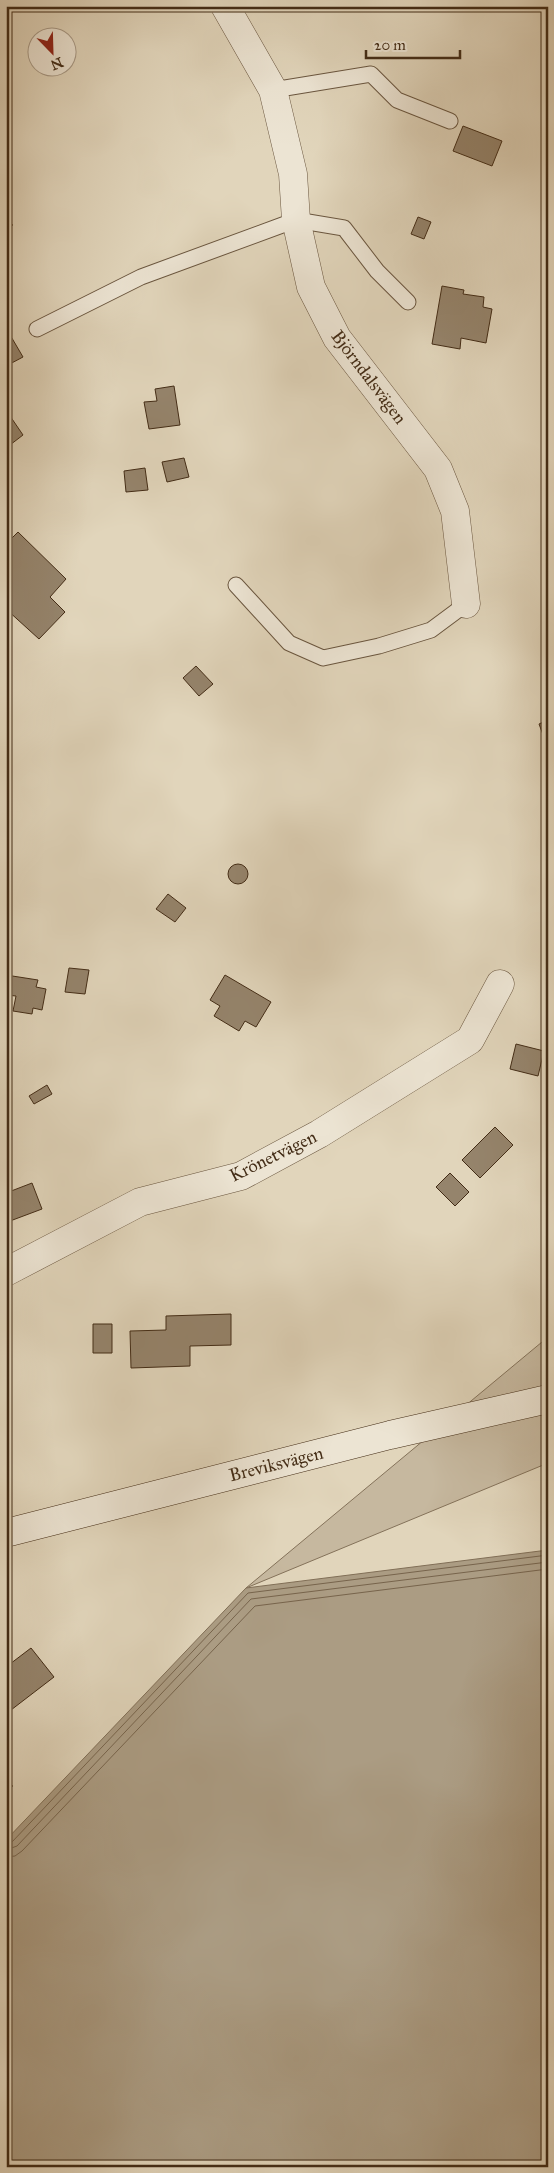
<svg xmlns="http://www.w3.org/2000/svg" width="554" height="2173" viewBox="0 0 554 2173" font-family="'IM FELL Great Primer',serif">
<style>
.green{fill:#c6b89f;stroke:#84725a}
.water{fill:#ab9c83;stroke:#816f57}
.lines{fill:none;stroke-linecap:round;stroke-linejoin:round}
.shore{stroke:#77644c;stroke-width:1}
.building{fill:#95846c;stroke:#432c16}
.lane-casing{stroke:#6a563f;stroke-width:17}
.street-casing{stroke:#6a563f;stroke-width:29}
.secondary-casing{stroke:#432c16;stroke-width:29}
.lane{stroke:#ece4d3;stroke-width:15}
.street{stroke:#ece4d3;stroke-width:28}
.secondary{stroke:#ece4d3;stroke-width:28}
.labels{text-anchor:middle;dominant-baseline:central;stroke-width:4;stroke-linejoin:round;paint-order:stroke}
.street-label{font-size:18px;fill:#432c16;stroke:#ece4d3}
</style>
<rect width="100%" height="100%" fill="#e1d5bb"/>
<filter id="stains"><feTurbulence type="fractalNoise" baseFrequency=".004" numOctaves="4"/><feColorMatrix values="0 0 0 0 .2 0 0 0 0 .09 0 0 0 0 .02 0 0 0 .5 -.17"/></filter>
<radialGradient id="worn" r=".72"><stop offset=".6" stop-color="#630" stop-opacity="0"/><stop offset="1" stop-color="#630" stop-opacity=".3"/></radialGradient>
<path class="green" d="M548,1337V1463L246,1588Z"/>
<path class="water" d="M548,1550V2167H6V1840L246,1588Z"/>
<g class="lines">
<path class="shore" d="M6,1843L12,1842L248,1593L548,1555
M6,1850L17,1846L251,1599L548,1562
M6,1857L15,1856L22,1851L255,1606L548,1569"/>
</g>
<path class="building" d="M463,126L502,141L492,166L453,151Z
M418,217L431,222L424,239L411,234Z
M6,218L13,225L6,230Z
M442,286L464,290L463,294L484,297L483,307L492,309L486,343L461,338L460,349L432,344Z
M6,328L23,357L6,366Z
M174,386L180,425L149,429L144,402L157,401L155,389Z
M8,413L23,435L6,448V414Z
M184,458L189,477L167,482L162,462Z
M145,468L148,490L126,492L124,471Z
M18,532L66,579L50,597L65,612L39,639L6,609V595L12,589L6,583V544Z
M196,666L213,684L199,696L183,678Z
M548,720V748L539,724Z
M228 874a10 10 0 1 1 20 0a10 10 0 1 1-20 0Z
M168,894L186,908L175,922L156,909Z
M69,968L89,970L85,994L65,992Z
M6,975L38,980L36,987L46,989L42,1010L33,1008L32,1014L13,1011L16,996L6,995Z
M225,975L271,1002L256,1027L245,1021L239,1031L214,1016L220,1006L210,1000Z
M516,1044L544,1051L538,1076L510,1069Z
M47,1085L52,1094L34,1104L29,1096Z
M495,1127L513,1145L480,1178L462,1160Z
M450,1173L469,1192L455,1206L436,1187Z
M32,1183L42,1209L10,1221L6,1212V1193Z
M231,1314V1345L190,1346V1366L131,1368L130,1331L166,1330V1316Z
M93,1324H112V1353H93Z
M31,1648L54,1677L11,1710L6,1704V1667Z
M6,1780L13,1786L6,1792Z"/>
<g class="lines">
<g class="lane-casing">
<path id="lane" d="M273,90L371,74L397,100L450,121
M37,329L141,277L296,220L344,228L377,271L408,302
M236,585L289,643L323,658L379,646L431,630L466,604"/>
</g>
<g class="street-casing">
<path id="street" d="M225,6L273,90L293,174L296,220L311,287L337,338L438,469L455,511L466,604
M6,1272L140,1202L241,1176L319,1134L470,1040L500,984"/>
</g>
<g class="secondary-casing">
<path id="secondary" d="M6,1533L390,1435L548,1399"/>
</g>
<use href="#lane" class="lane"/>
<use href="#street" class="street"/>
<use href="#secondary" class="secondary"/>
</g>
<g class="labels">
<g class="street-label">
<text transform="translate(369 377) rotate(53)">Björndalsvägen</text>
<text transform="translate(273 1156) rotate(-26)">Krönetvägen</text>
<text transform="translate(276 1464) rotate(-14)">Breviksvägen</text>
</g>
</g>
<rect width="554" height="2173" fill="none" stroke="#e1d5bb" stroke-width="25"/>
<rect x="8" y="8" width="539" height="2158" fill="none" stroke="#432c16" stroke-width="2.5"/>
<rect x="12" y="12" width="529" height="2148" fill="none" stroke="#432c16"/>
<g transform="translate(52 52) rotate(157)"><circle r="24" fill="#ece4d3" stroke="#a89a87"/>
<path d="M0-4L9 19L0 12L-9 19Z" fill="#8f2418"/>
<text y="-8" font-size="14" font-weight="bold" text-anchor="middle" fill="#432c16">N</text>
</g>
<path d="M366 50v8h94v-8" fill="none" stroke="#432c16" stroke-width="2.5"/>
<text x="374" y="50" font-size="15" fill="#432c16" stroke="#ece4d3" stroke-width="4" paint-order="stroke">20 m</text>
<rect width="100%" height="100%" filter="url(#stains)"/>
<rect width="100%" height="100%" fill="url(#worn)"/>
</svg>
